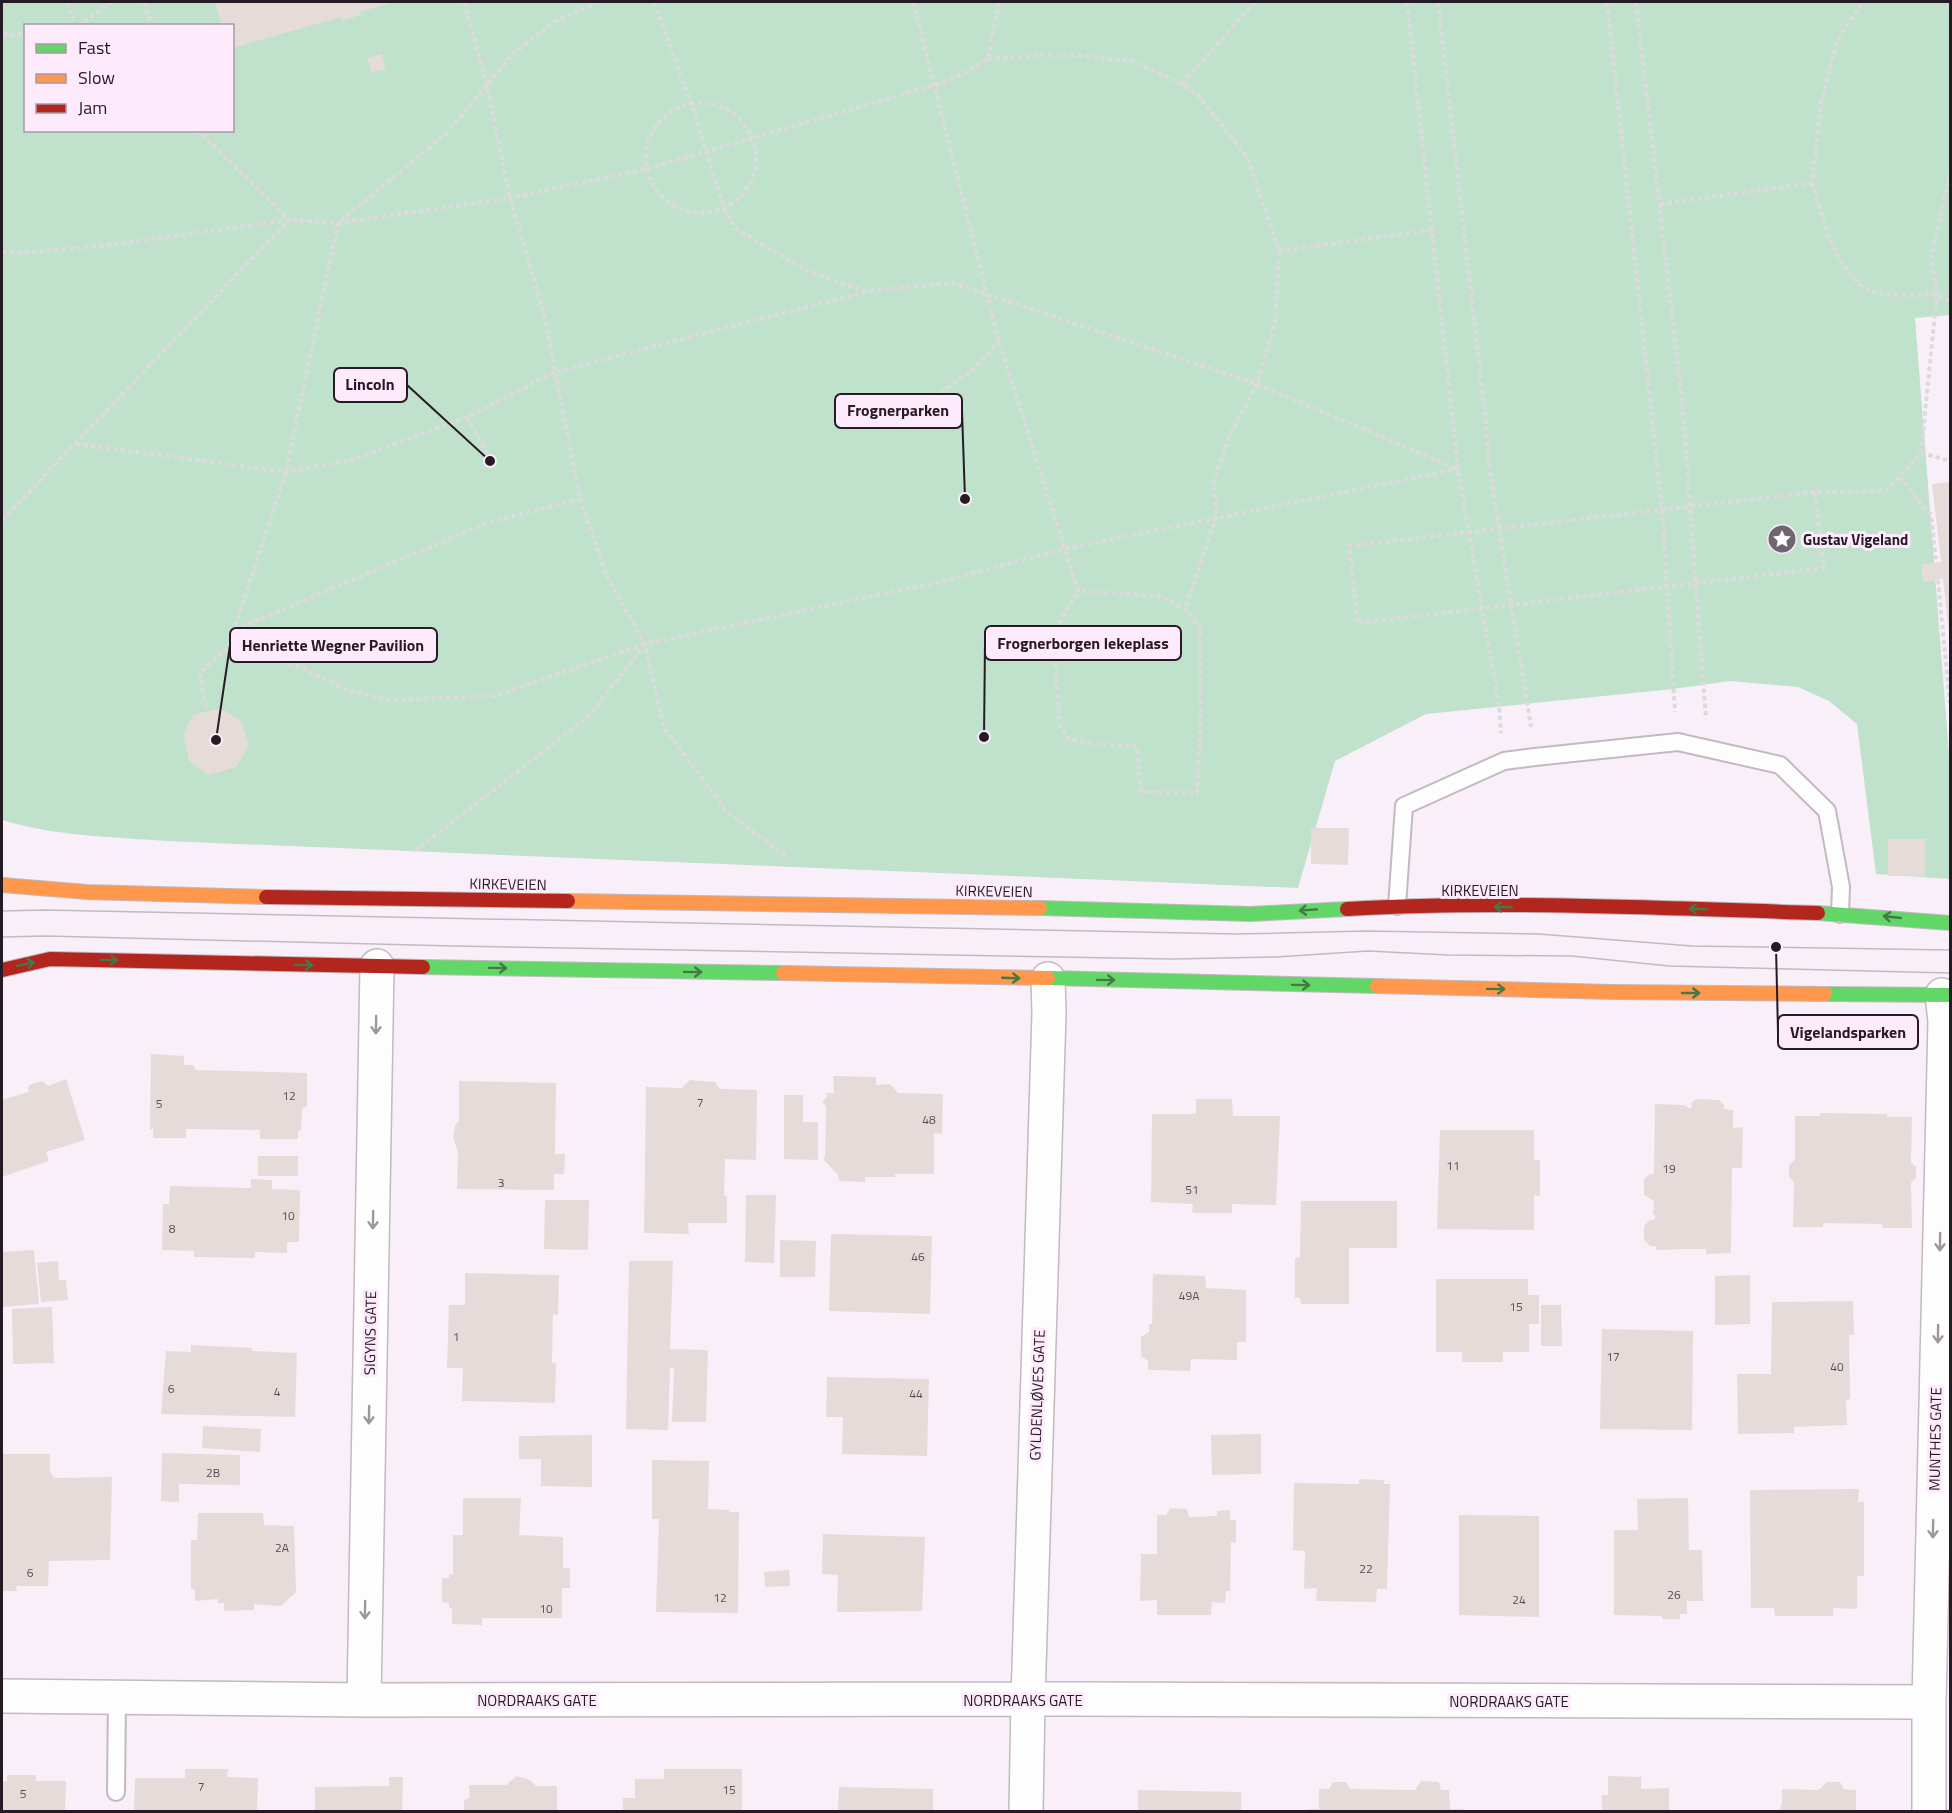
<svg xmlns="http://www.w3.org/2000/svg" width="1952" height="1813" viewBox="0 0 1952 1813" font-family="'Titillium Web',sans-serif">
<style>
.green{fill:#c0e1cc;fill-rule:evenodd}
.building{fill:#e5dcda}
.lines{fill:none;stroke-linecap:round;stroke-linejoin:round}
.lane-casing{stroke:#c2b9c2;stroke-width:20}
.street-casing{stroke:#c2b9c2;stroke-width:36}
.fast-casing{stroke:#c2b9c2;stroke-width:16}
.slow-casing{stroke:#c2b9c2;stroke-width:16}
.jam-casing{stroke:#c2b9c2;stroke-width:16}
.path{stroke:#dddadd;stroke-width:4;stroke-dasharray:4.5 3;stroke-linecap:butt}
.lane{stroke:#fefdfe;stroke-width:16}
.street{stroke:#fefdfe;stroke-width:33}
.fast{stroke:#63d668;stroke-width:14}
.slow{stroke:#ff974d;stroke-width:14}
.jam{stroke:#b3261e;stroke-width:14}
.tram{stroke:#bebcbe;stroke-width:1.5}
.oneway{stroke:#447846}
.oneway2{stroke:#9d979c}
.labels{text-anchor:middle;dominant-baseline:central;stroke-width:6;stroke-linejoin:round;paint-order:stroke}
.number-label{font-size:12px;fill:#574c53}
.poi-label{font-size:15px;font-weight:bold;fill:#261b25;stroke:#fdebfc;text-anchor:start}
.street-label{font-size:15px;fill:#261b25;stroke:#fdebfc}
.leader{fill:none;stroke:#261b25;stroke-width:2}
.callout-dot{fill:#261b25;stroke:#fdebfc;stroke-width:2}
.callout{fill:#fdebfc;stroke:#261b25;stroke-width:2}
.callout-label{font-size:16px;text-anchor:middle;font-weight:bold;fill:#261b25}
</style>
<rect width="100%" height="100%" fill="#f9eff8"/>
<path class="green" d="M2,2H1950V315L1915,318L1950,767V879L1876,874L1857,724L1829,701L1798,687L1730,681L1673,689L1426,714L1335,761L1298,888L167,841C112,837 54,836 2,820ZM26,26H232V130H26Z"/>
<path class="building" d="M215,2H393L360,12L361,15L341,21V17L232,48V26H222Z
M382,54L386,69L371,72L367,58Z
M1950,482V633H1949L1943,579L1923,582L1921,564L1941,562L1932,484Z
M221,708L241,721L249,746L236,767L208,775L189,761L183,734L193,715Z
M1311,828H1349L1348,865L1311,864Z
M1888,839H1925V876H1888Z
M151,1054L184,1056V1065H193L196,1070L307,1073V1107L302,1108L301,1131H298V1139H260V1130L186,1129V1138H153V1129H150Z
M833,1076L876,1077V1085L890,1084L898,1093L943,1094L942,1134L934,1133V1174H895V1177H865V1182L839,1181L838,1175L823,1159L825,1157L826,1106L822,1102L827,1097L826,1093H834Z
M66,1079L85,1140L46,1152L49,1161L2,1177V1100L28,1092L29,1085L42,1081L48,1086Z
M690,1080L715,1082L720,1089L757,1090L756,1160L725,1159L724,1195L727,1196V1223H688L689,1234L644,1233L646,1087L682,1088Z
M459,1081L556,1083L555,1154H565L564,1174H554V1190L457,1189L458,1152L453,1138L455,1126L459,1121Z
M784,1095H803V1122H818V1160L784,1159Z
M1196,1099H1232L1233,1116H1280L1276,1205L1232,1204V1213H1192L1193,1204L1151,1202L1152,1114H1196Z
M1697,1099L1719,1100L1724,1105V1109L1733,1110V1128L1743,1127L1742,1168H1732L1731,1253L1706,1254V1249H1691L1656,1250V1246H1650L1644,1240V1226L1650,1220H1655V1215H1653L1654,1201L1644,1195V1179L1650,1174H1654L1655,1104L1684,1105L1691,1109L1692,1102Z
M1820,1113L1887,1114V1117H1912L1911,1162L1916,1167V1178L1911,1183L1912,1228H1883L1882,1224L1823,1223V1227H1793L1794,1182L1789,1177V1165L1795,1160V1116H1820Z
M1440,1130H1534V1160H1540V1196L1534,1195V1230L1437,1229Z
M258,1156H298V1176H258Z
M251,1179L272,1180V1189L300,1190L299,1242H287V1253L255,1252V1258L194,1257V1251L162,1250L163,1204H169L170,1186L251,1188Z
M746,1195H776L774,1263L745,1262Z
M545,1200H589L588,1250L544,1249Z
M1301,1201H1397V1248H1349V1304H1301L1300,1298H1295V1258H1300V1254Z
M831,1234L932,1236L930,1314L829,1311Z
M780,1240L816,1241L815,1277H780Z
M34,1250L39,1304L2,1307V1252Z
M58,1261L59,1280H66L68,1300L41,1302L37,1263Z
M629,1261H673L670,1349L708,1350L706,1422H672L674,1368H670L668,1430L626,1429Z
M465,1273L559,1275L558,1315L553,1314L552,1363L556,1362L555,1403L462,1401L463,1368H447L449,1305H465Z
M1153,1274L1205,1276L1206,1288L1246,1290V1342H1237V1360L1191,1359L1190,1371L1148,1370V1361L1141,1356V1337L1149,1332V1324H1152Z
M1750,1275V1324L1715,1325V1276Z
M1436,1279H1528V1295H1539V1324H1529V1352H1503V1362H1462V1352H1436Z
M1853,1301L1854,1335H1849L1850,1399L1846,1400L1847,1425L1794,1427V1433L1738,1434L1737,1374H1771L1772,1302Z
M1541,1305H1561L1562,1346H1541Z
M52,1307L54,1363L13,1364L12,1309Z
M1602,1329L1693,1331L1692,1430L1600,1429Z
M191,1345L252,1348V1351L297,1353L295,1417L161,1414L166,1351L191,1352Z
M827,1377L929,1379L927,1456L842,1454L843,1417H826Z
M203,1426L261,1429L260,1452L202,1448Z
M1261,1434V1474L1212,1475L1211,1435Z
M592,1435V1487L541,1486V1459H519V1436Z
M162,1453L240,1455V1485L179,1484V1502L161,1501Z
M2,1454H50V1471L54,1478L112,1477L110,1560L49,1561L48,1586H16L17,1591H2Z
M652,1460L709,1461L708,1509L729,1510V1512H739L738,1613L656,1612L659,1519H652Z
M1359,1479L1384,1480V1484H1390L1387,1589H1377L1376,1602L1316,1601L1317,1588L1304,1589L1305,1551L1293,1550L1294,1483L1359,1484Z
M1859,1489L1858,1502H1864V1576H1857V1609L1833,1608V1616H1775L1774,1608H1751L1750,1490Z
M463,1498H521L519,1535L563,1537V1568H570V1588H562V1618H482V1625L452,1624V1609L449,1608V1603L442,1602V1578H449V1574H453V1535H463Z
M1688,1498L1689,1550H1702L1703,1601H1687V1614H1680V1619H1662V1616L1614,1615V1530H1638L1637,1499Z
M1170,1508L1187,1509L1189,1517L1217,1516V1511L1230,1510V1520H1236V1543L1231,1542L1230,1591H1226L1225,1603L1212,1602L1211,1615H1157V1600L1140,1601L1141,1554H1157V1515H1166Z
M198,1513H263L264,1525L294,1526L296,1592L281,1606L254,1604V1610L224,1611V1603H218V1599L195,1601V1589H191V1540H197Z
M1459,1515L1539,1516V1617L1459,1615Z
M823,1534L925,1537L922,1611L837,1612L838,1575L822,1574Z
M789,1570L790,1586L765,1587L764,1572Z
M185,1769H228L227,1777L258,1778L257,1812H134L135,1778H185Z
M664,1769H742V1812H623V1798H635V1779H664Z
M7,1775H36V1781H66L65,1812H2V1781H7Z
M517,1776L530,1780L536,1786H557V1812H464V1801L470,1797L469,1785H506Z
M1608,1776L1641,1777V1789L1669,1788V1812H1602V1795H1608Z
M389,1777H403L402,1812H315V1787L389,1786Z
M1421,1781L1439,1782L1441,1790H1449L1450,1809H1463V1812H1307V1809H1319V1789H1329L1333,1782H1346L1350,1789L1415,1790Z
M1827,1782H1840L1844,1789L1856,1790V1812H1779L1782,1803V1789L1819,1790Z
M839,1787L933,1789V1812H838Z
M1138,1790L1241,1792V1812H1138Z"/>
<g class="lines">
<g class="lane-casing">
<path id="lane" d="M1397,906L1404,806L1504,761L1535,757L1678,742L1780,765L1827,811L1841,887L1840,914
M116,1792L117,1696"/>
</g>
<g class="street-casing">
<path id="street" d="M2,1696L364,1700L1073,1699L1929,1702
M364,1700L377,966
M1026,1812L1028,1700L1049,1013L1048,979
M1929,1812V1702L1945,1021L1942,995"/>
</g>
<g class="fast-casing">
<path id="fast" d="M1040,908L1250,914L1347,909
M1818,913L1950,923
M423,967L783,973
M1048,978L1377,986
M1825,994L1950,995"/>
</g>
<g class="slow-casing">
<path id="slow" d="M2,885L87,892L266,897
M568,901L1040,908
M783,973L1048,978
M1377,986L1613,992L1825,994"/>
</g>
<g class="jam-casing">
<path id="jam" d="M266,897L568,901
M1347,909C1504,900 1661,908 1818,913
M2,970L50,959L423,967"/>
</g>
<path class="path" d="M68,2L75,26
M144,2L152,26
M464,2L487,85L510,198L544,314L580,499L608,579L645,644L664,728L727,812L789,858
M599,2L554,22L513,54L446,134L338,223L286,472L228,648L300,667L346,690L388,700L494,696L645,644
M654,2L691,103L724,208L735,228L766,247L810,272L865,291L953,283L1257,384L1457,469
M913,2L999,341L1078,591L1058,625L1055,664L1060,725L1068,739L1089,743L1137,747L1141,792L1197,793L1201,712L1200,628L1185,609L1159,596L1078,591
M1407,2L1458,469L1499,706L1501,733
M1438,2L1486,424L1489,465L1531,727
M1607,2L1662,510L1675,712
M1636,2L1682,400L1706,719
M2,24L7,36
M78,26L112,2
M2,36L26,33
M988,59L1045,55L1085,56L1132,61L1182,84L1198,95L1248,159L1279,251L1275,324L1257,384L1229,437L1214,480L1216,518L1185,609
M1182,84L1255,2
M646 158a55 55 0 1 1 110 0a55 55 0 1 1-110 0Z
M1812,183C1823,219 1833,265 1865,288C1873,294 1892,294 1902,295C1924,297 1928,289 1950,301
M1660,204L1812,183L1821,103L1838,39L1863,2
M1279,251L1431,230
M2,252L24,253L109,245L289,220L338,223L510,198L646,169L935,85L961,75L988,59L999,2
M467,417L487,453
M880,421L931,400L975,368L998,342
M76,444L286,472L352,460L467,417L555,372L865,292
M1921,453L1950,461
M1899,477L1931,515L1936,562
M1815,492L1824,568L1358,623L1349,546L1815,492L1886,491L1921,453L1937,293L1931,258L1950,173
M2,520L289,220L197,130
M1938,580L1950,705
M234,630L489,522L580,499
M206,707L200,672L228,648
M415,851L589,716L645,644L939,582L1064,549L1458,469"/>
<use href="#lane" class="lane"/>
<use href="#street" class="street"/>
<use href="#fast" class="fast"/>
<use href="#slow" class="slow"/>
<use href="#jam" class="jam"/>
<path class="tram" d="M2,911L44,910L1236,934L1366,931L1539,934L1692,946L1950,950
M2,937L46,936L455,946L1173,959L1276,957L1368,951L1448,955L1572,956L1669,966L1950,973"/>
</g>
<defs><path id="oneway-shaft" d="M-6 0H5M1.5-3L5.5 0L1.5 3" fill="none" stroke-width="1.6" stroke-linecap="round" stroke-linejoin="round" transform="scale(1.5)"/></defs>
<g class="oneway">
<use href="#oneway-shaft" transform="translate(1503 907) rotate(-180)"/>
<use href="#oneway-shaft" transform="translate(1698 909) rotate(-178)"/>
<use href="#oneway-shaft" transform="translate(1308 910) rotate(176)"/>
<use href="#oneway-shaft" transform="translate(1892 917) rotate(-174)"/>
<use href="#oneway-shaft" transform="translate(109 960) rotate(1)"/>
<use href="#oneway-shaft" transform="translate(26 964) rotate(-12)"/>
<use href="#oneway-shaft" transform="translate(304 965) rotate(1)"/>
<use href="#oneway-shaft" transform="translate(498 968) rotate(1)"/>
<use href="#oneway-shaft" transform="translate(693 972) rotate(1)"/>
<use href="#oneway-shaft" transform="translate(1011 978) rotate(2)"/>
<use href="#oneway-shaft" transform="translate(1106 980) rotate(1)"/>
<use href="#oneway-shaft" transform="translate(1301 985) rotate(1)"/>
<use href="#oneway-shaft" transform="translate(1496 989) rotate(1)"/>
<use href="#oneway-shaft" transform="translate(1691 993)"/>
</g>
<g class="oneway2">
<use href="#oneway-shaft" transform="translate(376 1025) rotate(91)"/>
<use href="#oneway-shaft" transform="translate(373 1220) rotate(91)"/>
<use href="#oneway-shaft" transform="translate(1940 1242) rotate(91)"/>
<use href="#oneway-shaft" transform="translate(1938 1334) rotate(91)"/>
<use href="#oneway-shaft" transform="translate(369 1415) rotate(91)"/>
<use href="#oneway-shaft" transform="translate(1933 1529) rotate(91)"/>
<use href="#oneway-shaft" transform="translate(365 1610) rotate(91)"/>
</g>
<defs>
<g id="sight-disc" transform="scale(1.5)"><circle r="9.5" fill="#70656f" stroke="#fdebfc"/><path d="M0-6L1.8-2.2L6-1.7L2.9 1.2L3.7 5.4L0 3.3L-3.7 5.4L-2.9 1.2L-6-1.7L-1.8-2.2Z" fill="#fff"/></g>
</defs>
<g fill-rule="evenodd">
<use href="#sight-disc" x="1782" y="539"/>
</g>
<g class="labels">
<g class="number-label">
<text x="289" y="1095">12</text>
<text x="700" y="1102">7</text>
<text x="159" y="1103">5</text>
<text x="929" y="1119">48</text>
<text x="1453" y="1165">11</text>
<text x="1669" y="1168">19</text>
<text x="501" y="1182">3</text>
<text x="1192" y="1189">51</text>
<text x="288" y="1215">10</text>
<text x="172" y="1228">8</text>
<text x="918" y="1256">46</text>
<text x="1189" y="1295">49A</text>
<text x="1516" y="1306">15</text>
<text x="456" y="1336">1</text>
<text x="1613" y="1356">17</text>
<text x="1837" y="1366">40</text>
<text x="171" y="1388">6</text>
<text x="277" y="1391">4</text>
<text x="916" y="1393">44</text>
<text x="213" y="1472">2B</text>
<text x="282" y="1547">2A</text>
<text x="1366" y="1568">22</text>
<text x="30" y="1572">6</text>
<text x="1674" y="1594">26</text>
<text x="720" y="1597">12</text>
<text x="1519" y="1599">24</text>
<text x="546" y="1608">10</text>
<text x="201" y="1786">7</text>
<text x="729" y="1789">15</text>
<text x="23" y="1793">5</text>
</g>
<g class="poi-label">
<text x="1803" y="539">Gustav Vigeland</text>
</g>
<g class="street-label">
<text transform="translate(508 884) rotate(1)">KIRKEVEIEN</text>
<text x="1480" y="890">KIRKEVEIEN</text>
<text transform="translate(994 891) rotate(1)">KIRKEVEIEN</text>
<text transform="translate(370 1333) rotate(-89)">SIGYNS GATE</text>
<text transform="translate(1037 1395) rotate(-88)">GYLDENLØVES GATE</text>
<text transform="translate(1935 1439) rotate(-89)">MUNTHES GATE</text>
<text x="537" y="1700">NORDRAAKS GATE</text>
<text x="1023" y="1700">NORDRAAKS GATE</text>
<text x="1509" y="1701">NORDRAAKS GATE</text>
</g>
</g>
<path class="leader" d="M490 461L407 385M965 499L962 411M984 737L985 643M216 740L230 645M1776 947L1778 1032"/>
<g class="callout-dot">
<circle cx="490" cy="461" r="6"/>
<circle cx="965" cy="499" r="6"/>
<circle cx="984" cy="737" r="6"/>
<circle cx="216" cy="740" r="6"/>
<circle cx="1776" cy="947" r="6"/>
</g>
<g class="callout">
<rect x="334" y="368" width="73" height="34" rx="6"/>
<rect x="835" y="394" width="127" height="34" rx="6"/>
<rect x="985" y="626" width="196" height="34" rx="6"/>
<rect x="230" y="628" width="207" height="34" rx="6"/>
<rect x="1778" y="1015" width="140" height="34" rx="6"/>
</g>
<g class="callout-label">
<text x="370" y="390">Lincoln</text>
<text x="898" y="416">Frognerparken</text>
<text x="1083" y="649">Frognerborgen lekeplass</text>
<text x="333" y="651">Henriette Wegner Pavilion</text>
<text x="1848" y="1038">Vigelandsparken</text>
</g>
<rect width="1952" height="1813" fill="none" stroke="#261b25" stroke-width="6"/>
<rect x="24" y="24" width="210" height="108" fill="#fdebfc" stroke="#a798a6" stroke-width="1.5"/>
<rect x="36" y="44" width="30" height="9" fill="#63d668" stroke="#a798a6" stroke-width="1.5"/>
<text x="78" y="54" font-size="18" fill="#261b25">Fast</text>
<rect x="36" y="74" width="30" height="9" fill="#ff974d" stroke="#a798a6" stroke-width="1.5"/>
<text x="78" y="84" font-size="18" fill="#261b25">Slow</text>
<rect x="36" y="104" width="30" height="9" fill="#b3261e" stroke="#a798a6" stroke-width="1.5"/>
<text x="78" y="114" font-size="18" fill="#261b25">Jam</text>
</svg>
